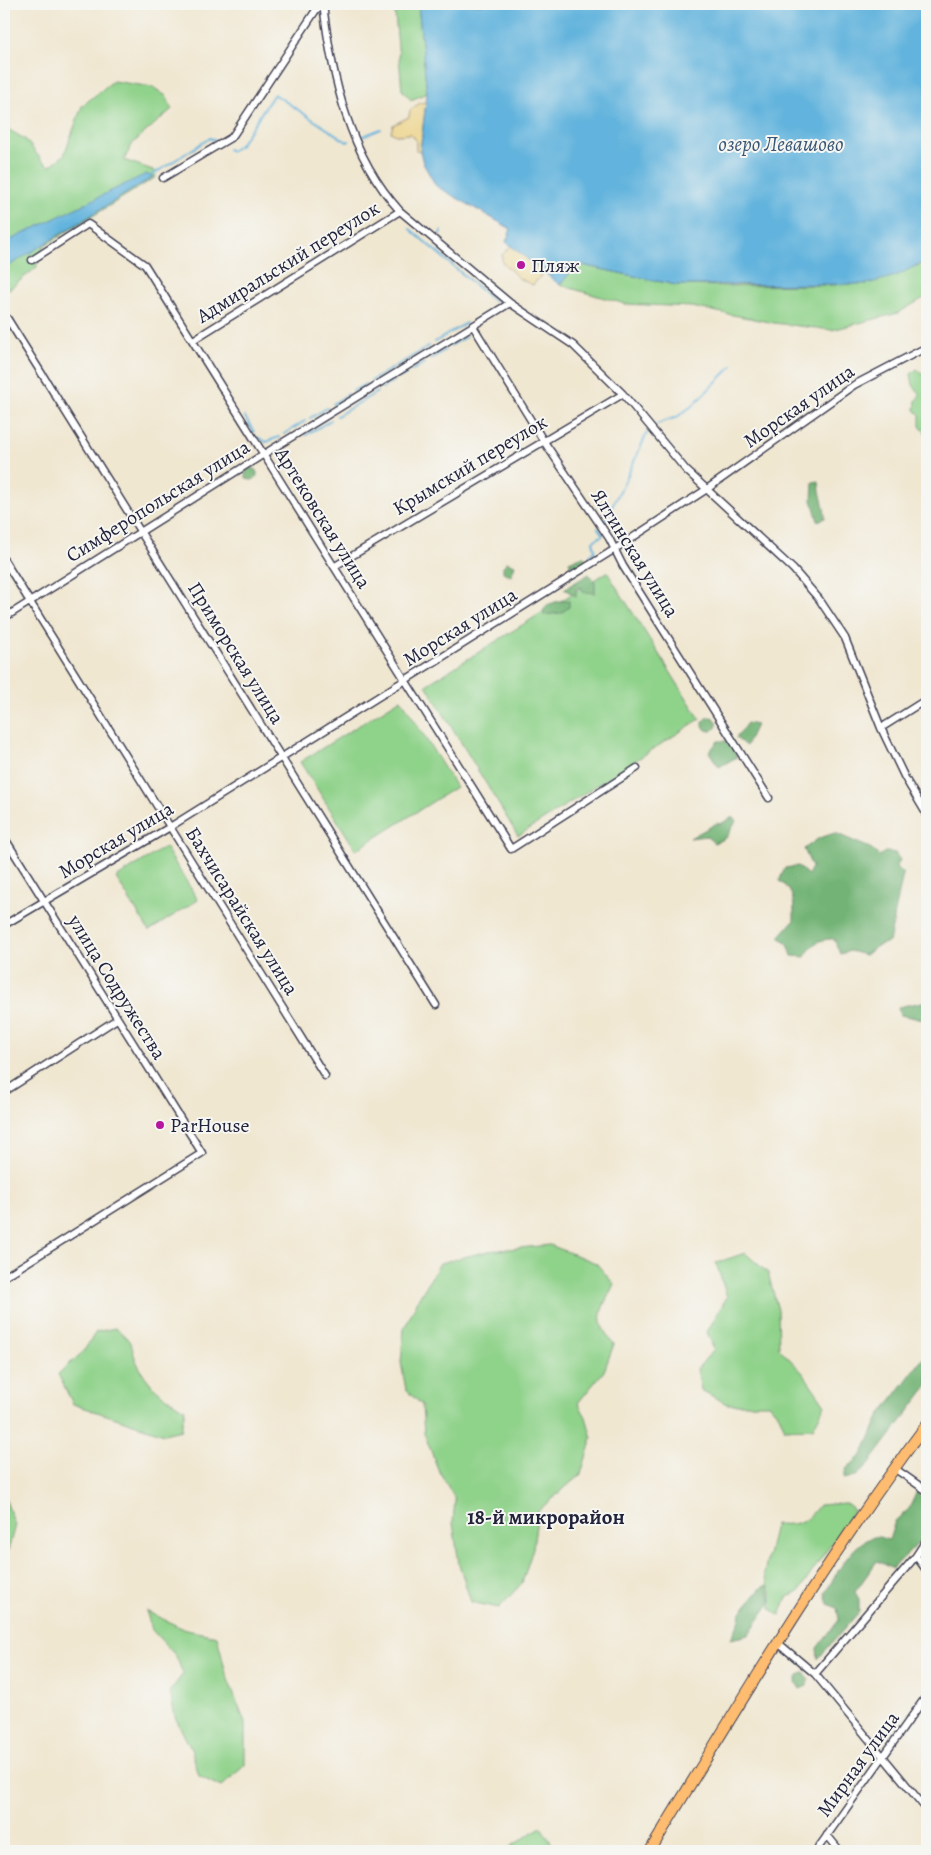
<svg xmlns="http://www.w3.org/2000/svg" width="931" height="1855" viewBox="0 0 931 1855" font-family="Alegreya,serif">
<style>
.green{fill:#8fd28a;stroke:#587a62}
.forest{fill:#73b476;stroke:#4a6b58}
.sand{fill:#eeda9e;stroke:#887e6c}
.water{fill:#62b3dd;stroke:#426a8c}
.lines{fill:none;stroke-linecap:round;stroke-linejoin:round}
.stream{stroke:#62b3dd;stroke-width:2}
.street-casing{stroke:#414052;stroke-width:9}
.primary-casing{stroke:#414052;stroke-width:12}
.street{stroke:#fff;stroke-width:6}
.primary{stroke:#febc70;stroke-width:10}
.poi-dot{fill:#b5179e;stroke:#f6f6f2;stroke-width:2}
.labels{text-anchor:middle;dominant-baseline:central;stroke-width:4;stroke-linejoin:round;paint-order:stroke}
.street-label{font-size:20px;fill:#22223b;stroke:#f6f6f2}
.poi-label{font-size:20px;fill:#22223b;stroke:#f6f6f2;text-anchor:start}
.water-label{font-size:21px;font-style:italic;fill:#385574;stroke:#f6f6f2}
.neighbourhood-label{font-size:21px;font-weight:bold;fill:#22223b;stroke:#f6f6f2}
</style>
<rect width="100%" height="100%" fill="#f6f6f2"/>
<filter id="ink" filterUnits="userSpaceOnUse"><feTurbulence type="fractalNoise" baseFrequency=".02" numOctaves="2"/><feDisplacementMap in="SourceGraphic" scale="10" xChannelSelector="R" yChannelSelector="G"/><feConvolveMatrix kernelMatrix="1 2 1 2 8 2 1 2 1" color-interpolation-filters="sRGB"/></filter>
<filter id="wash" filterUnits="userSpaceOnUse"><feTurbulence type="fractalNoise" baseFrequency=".0096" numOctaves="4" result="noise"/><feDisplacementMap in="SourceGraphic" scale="20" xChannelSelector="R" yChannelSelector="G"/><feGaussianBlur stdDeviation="1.12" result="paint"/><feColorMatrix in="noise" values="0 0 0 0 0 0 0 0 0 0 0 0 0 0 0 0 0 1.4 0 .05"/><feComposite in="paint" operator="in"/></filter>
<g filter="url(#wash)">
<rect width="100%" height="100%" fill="#f0e7d1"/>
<path class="green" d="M394,4H418L427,93L411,100L402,90Z
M113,81L153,87L166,96L172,109L133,143L124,160L153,170L156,177L44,246L36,268L4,293V131L8,129L26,140L43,162L50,166L64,155L82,106Z
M927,260V296L898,313L832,330L774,323L692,307L625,304L560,285L577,264L676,285L725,286L835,285L920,265Z
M917,369L927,378V435L920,426V415L915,410L916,401L920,395L913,385L911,374Z
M607,572L700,719L518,836L426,685Z
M401,699L456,787L356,850L300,762Z
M165,847L198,900L149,931L116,878Z
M550,1245L596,1263L614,1284C601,1312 592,1318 614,1344L604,1371L578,1403L586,1417L592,1438L581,1474L538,1511L533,1548L522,1583L499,1608L471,1602L459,1564L453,1523L455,1499L438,1469L424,1433L422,1405L406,1390L401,1362L404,1329L419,1298L440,1263L488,1251Z
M745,1253L768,1273L778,1310L779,1348L803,1373L825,1405L813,1428L785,1429L779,1415L769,1404H727L701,1390L697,1369L714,1349L707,1332L727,1297L716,1263Z
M115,1328C139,1345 128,1349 141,1370C152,1389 167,1399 185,1409L181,1430L164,1434L73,1404L58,1374L83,1352L96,1332Z
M4,1495L15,1525L8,1551L4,1553Z
M845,1503L854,1510L798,1593L787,1597L780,1615L771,1609V1592L764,1574L775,1524C798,1525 805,1524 819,1505Z
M146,1611L186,1630L217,1636L226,1674L245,1723V1765L221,1787L199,1776L192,1751L175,1717L170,1691L183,1674L176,1656L152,1630Z
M541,1827L552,1844L540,1851H504Z"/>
<path class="forest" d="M245 474a6 6 0 1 1 12 0a6 6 0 1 1-12 0Z
M819,481C819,494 825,505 825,518L818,521L812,500L813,482Z
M583,556L587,560L585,563L571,567L569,562Z
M507,562L515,565L511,576L503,572V566Z
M589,574L595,582V593L584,592L581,587L576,589V596L564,589Z
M558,601H569V607L561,613L544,615L543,611L547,605Z
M703 724a7 7 0 1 1 14 0a7 7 0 1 1-14 0Z
M747,723L756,725L746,746L736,738Z
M718,741H728L737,757L719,767L709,752Z
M733,817L736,821L726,838L714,843L706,836L690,838L717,823L720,824Z
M835,833L872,849L879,856L885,852L895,853L900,860L896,867L903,874L889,942L877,946L865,955L850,951L840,954L834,939C818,939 813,943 805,957L792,956L788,944L779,937L794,920C794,903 795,891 779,881L785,868L798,866L808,875L812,867L804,849L819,838Z
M927,1001L926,1020L900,1015L898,1007Z
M927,1353V1387L869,1464L856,1476L844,1479L846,1469L862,1455L880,1415Z
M917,1491L926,1505L924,1518L927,1520C927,1543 905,1553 893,1569L877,1561L855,1592L859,1599V1612L818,1659L817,1648L839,1620L837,1608L828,1604L825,1593C837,1574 851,1543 874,1537C879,1536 884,1539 889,1540L895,1521L909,1509Z
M768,1585L771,1602L748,1635L731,1639L740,1620L741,1612L762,1587Z
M804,1673L809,1679L807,1686L800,1689L796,1682L798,1675Z"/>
<path class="sand" d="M426,102L420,151L416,150V140L411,134L396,135L391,132L393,125L409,117L410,110L420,103Z
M511,246L544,272L533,285L520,279L502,262V255Z"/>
<path class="water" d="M418,4H927V260L896,276L867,284L676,285L577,264L560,285L506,242L511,229L436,186L423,163L420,151L427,93Z
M146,174L153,177L4,269V243Z"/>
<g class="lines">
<path class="stream" d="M361,137L381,129
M228,149L231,151L240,145L274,94L347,142L349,141
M152,175L210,138L214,140
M410,229L495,302
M440,234L441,231
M435,342L466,323
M450,346L466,337
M426,348L429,346
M430,359L445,350
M411,371L424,363
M399,378L406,374
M371,381L423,350
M382,388L395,380
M353,391L366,384
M333,404L348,394
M337,416L377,392
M245,417L254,432
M310,418L327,408
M657,424L677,417L692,406L732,366
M284,434L305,421
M306,435L331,420
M257,437L266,442L279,437
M603,524L625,481L647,433
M590,556L595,550L593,541L603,535L598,528"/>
</g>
</g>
<g filter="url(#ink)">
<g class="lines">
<g class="street-casing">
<path id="street" d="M323,4C332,78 349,155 400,211L510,303L573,345L623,394L686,470L793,569L819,599L845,638L881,728L905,778L927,815
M163,178L232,137L316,10L323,6
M32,260L88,224L145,265L511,849L637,768
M7,318L436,1005
M473,326L543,440L609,538L623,566L769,798
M193,340L400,211
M4,560L325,1076
M335,566L623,394
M4,618L264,454L510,303
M881,728L927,699
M4,837L202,1153L4,1277
M4,925L170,827L615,549L707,489L854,385L927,347
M4,1092L117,1019
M894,1468L927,1491
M916,1556L927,1571
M777,1642L815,1674L927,1810
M815,1674L916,1556L927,1539
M827,1835L840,1851
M816,1851L927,1695"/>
</g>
<g class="primary-casing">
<path id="primary" d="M650,1851C738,1706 825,1560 927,1424"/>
</g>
<use href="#street" class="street"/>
<use href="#primary" class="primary"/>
</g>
</g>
<g class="poi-dot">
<circle cx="521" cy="265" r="5"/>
<circle cx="160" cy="1125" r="5"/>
</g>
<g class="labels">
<g class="street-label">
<text transform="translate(288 262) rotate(-32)">Адмиральский переулок</text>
<text transform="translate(799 406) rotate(-35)">Морская улица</text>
<text transform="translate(470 465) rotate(-31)">Крымский переулок</text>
<text transform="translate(158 501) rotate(-32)">Симферопольская улица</text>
<text transform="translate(323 518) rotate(58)">Артековская улица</text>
<text transform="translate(635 553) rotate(58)">Ялтинская улица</text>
<text transform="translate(460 627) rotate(-32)">Морская улица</text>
<text transform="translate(236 653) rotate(58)">Приморская улица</text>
<text transform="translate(116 840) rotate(-31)">Морская улица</text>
<text transform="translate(242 911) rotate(58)">Бахчисарайская улица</text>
<text transform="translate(117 987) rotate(58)">улица Содружества</text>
<text transform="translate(858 1764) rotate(-54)">Мирная улица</text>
</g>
<g class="poi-label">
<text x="531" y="265">Пляж</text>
<text x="170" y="1125">ParHouse</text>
</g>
<g class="water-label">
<text x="781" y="144">озеро Левашово</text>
</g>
<g class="neighbourhood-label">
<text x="546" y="1517">18-й микрорайон</text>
</g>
</g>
<rect width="931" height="1855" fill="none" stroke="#f6f6f2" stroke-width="20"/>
</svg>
